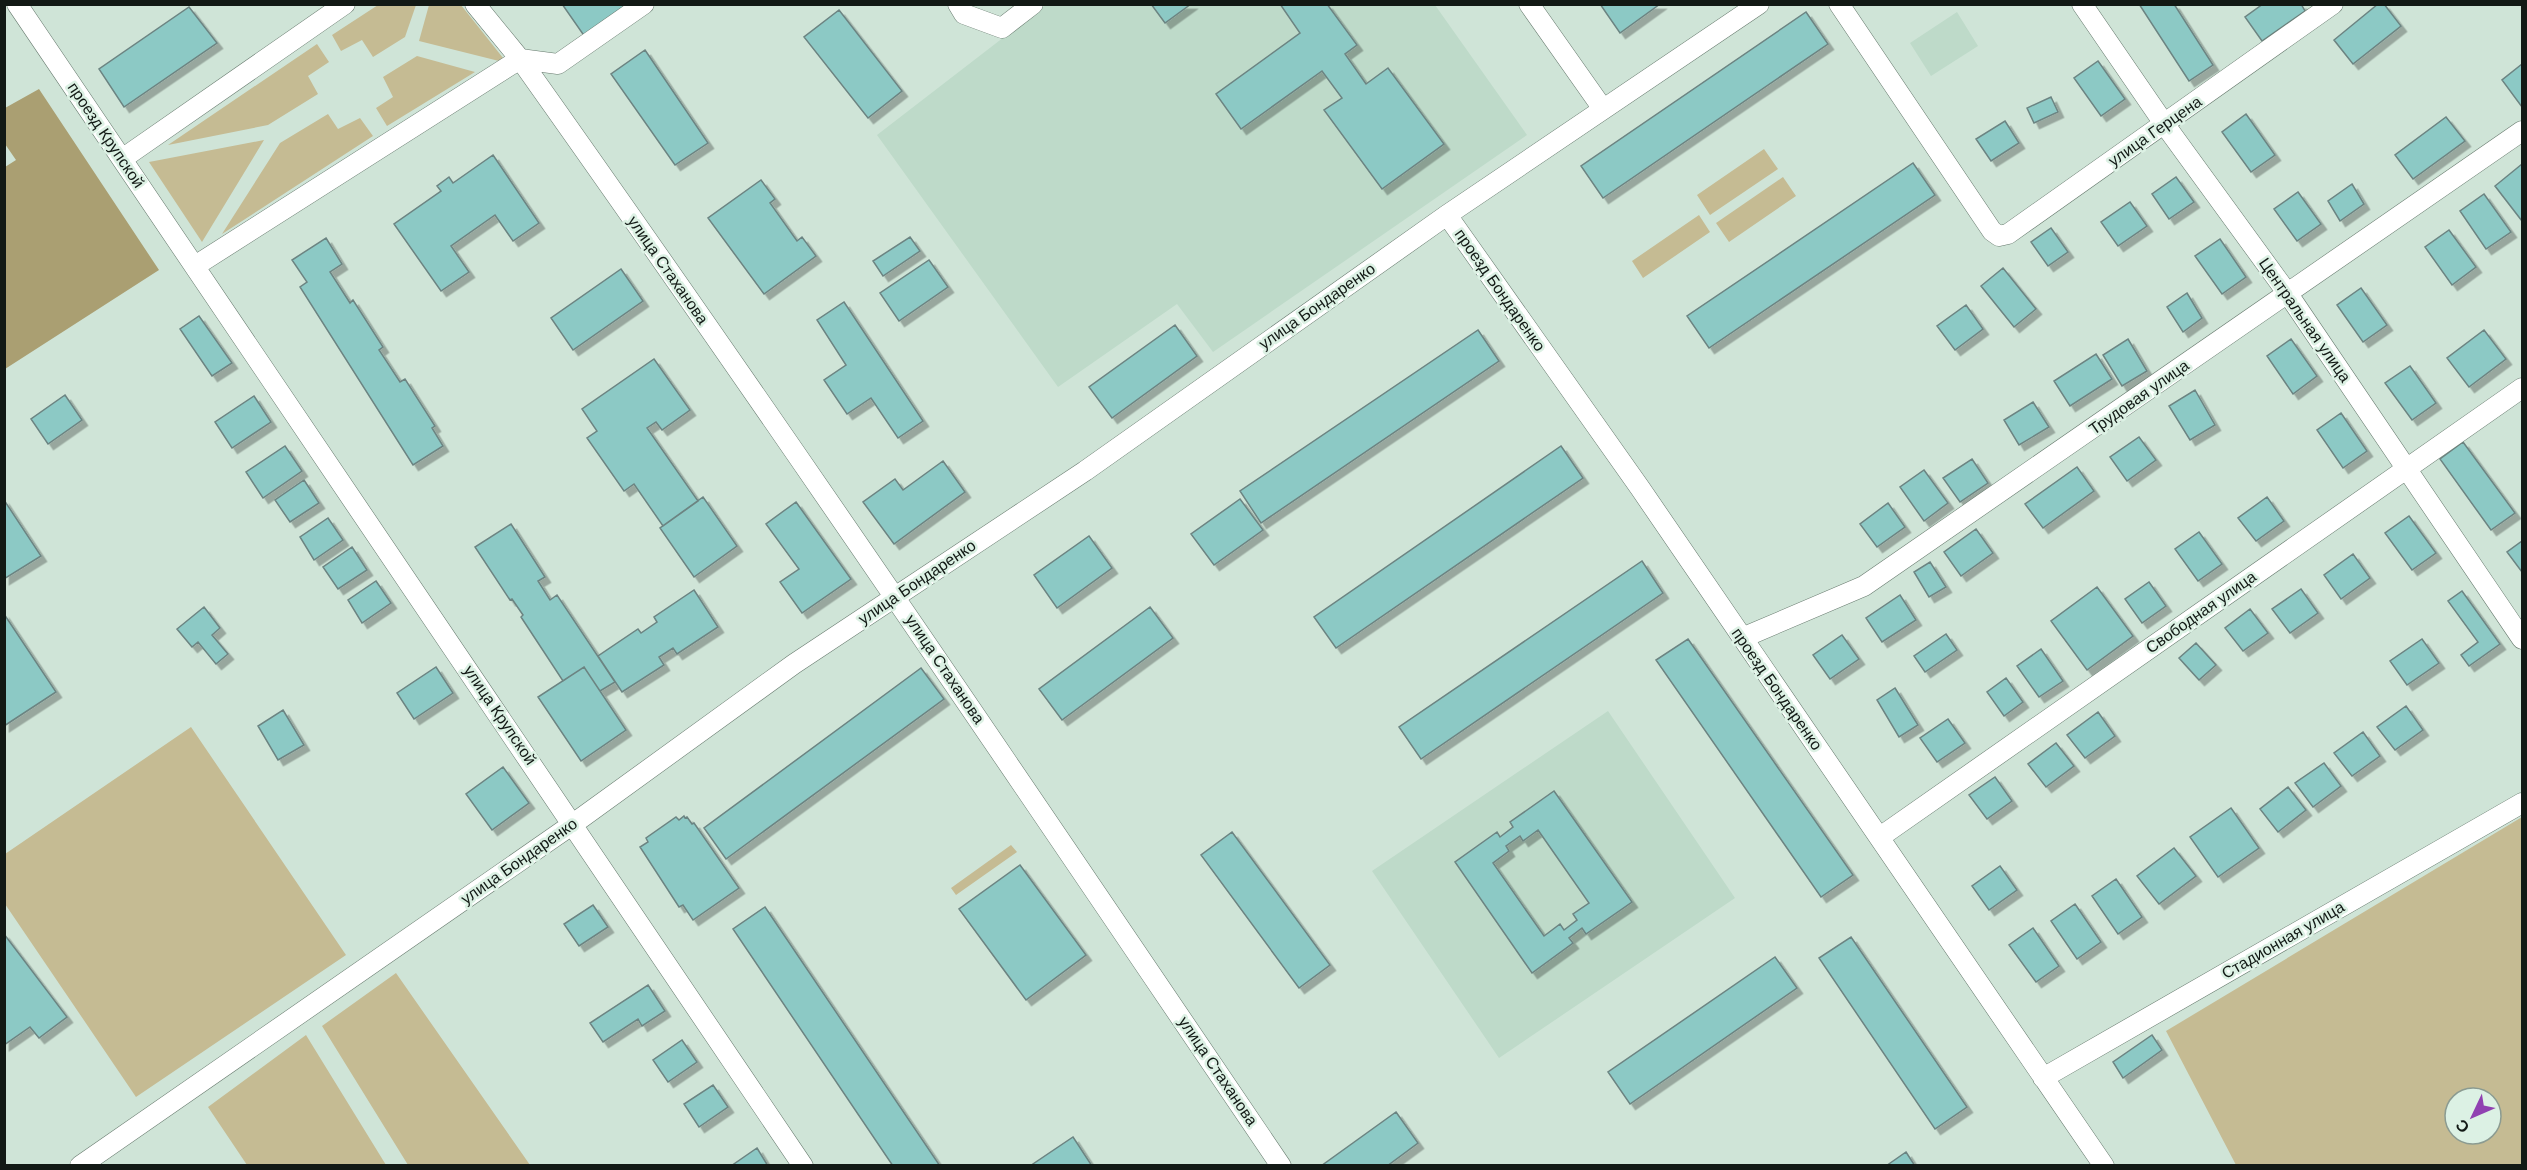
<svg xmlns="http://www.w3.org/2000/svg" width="2527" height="1170" viewBox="0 0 2527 1170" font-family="Arial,sans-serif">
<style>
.built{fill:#bedac9}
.green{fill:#c5bb93;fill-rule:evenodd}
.forest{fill:#aa9f72}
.building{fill:#8cc9c5;stroke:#6c8482;stroke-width:1.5;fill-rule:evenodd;filter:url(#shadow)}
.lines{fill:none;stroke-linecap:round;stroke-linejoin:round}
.minor-casing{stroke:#66796d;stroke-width:21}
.minor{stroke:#fff;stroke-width:20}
.labels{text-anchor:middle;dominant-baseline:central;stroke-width:5;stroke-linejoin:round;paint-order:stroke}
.street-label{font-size:16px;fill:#121915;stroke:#dcf1e4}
</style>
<defs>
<filter id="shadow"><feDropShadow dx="5.5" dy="5.5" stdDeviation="0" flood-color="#0004"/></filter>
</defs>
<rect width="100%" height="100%" fill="#cfe4d7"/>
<path class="built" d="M1047,4L1435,5L1527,135L1213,352L1177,304L1058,387L877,135Z
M1957,12L1978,46L1931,76L1910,43Z
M1608,711L1735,898L1499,1058L1372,871Z"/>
<path class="green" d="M378,5H416L405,37L373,57L362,40L341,51L332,35Z
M429,5H461L507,63L419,41Z
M317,44L329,62L308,76L318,94L268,125L168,145Z
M417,56L475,72L387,126L376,108L393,97L383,77Z
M328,114L338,129L360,118L373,136L222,234L280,143Z
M264,140L202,242L149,162Z
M1764,149L1778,169L1710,215L1697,195Z
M1783,177L1796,196L1729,242L1716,223Z
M1699,215L1710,232L1643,278L1632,261Z
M191,727L346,955L136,1097L5,904V854Z
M2522,817V1165H2236L2166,1031ZM2455,1098H2491V1134H2455Z
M1011,845L1017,852L956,895L951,888Z
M396,973L530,1165H408L322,1026Z
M306,1035L386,1165H247L208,1107Z"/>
<path class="forest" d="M39,89L159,270L5,369V167L16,160L5,144V108Z"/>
<path class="building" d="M562,4H624L627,8L585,37Z
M1151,4H1191L1165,23Z
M1280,4H1327L1357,45L1345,54L1366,84L1388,68L1444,144L1382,189L1324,110L1342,98L1322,71L1241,129L1216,94L1300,33Z
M1600,4H1660L1620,33Z
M2139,4H2174L2213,65L2189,81Z
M2263,4H2301L2305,11L2262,41L2245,17Z
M2378,4H2384L2401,26L2353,64L2334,40Z
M189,7L217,43L124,107L99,69Z
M839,10L902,91L868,118L804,37Z
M1806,12L1828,44L1603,198L1581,166Z
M645,50L708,143L675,165L611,74Z
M2098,61L2125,99L2101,116L2074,78Z
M2522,64V107L2502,80Z
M2051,97L2058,112L2034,123L2027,108Z
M2246,114L2275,155L2251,172L2222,132Z
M2446,117L2465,141L2413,179L2395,155Z
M2005,121L2019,143L1991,161L1976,139Z
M493,155L539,223L513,241L495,215L451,246L469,272L441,291L394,224L441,191L437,186L449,177L453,183Z
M1913,163L1935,195L1709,348L1687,316Z
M2522,164V221L2495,186Z
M2176,177L2194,202L2169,219L2152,194Z
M761,180L775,199L770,203L797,241L802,237L816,256L764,294L708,218Z
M2352,184L2364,204L2340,221L2328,201Z
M2298,192L2321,224L2297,241L2274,209Z
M2484,194L2511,232L2486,249L2460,211Z
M2130,202L2147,226L2118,246L2101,222Z
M2051,228L2068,252L2048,266L2031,242Z
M2449,230L2476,267L2452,285L2425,247Z
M910,237L920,251L883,276L873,261Z
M326,238L342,264L330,272L350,303L353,300L383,347L379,350L400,382L405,379L435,426L432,428L443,446L413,465L300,287L307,282L292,260Z
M2220,239L2246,277L2222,294L2195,256Z
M929,260L948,287L899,321L880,293Z
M2003,268L2036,309L2014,327L1981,286Z
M621,269L643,301L573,350L551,318Z
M2361,288L2387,325L2363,342L2337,305Z
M2187,293L2202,318L2183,332L2167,307Z
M844,302L923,421L898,438L871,398L847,414L824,380L846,365L817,320Z
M1966,305L1983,329L1955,350L1937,326Z
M199,316L232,363L212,376L180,329Z
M1175,325L1197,356L1112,418L1089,387Z
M1478,330L1499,361L1261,523L1240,491Z
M2484,330L2506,359L2469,387L2447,358Z
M2128,339L2147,371L2122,386L2103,355Z
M2291,339L2317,376L2293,394L2267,356Z
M2096,354L2112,379L2070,406L2054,381Z
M654,359L690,410L662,430L656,422L647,428L698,501L663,526L634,484L624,491L587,438L597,431L582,409Z
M2410,366L2436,403L2412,420L2385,383Z
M2195,390L2215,425L2190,440L2169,406Z
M65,395L82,420L48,444L31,419Z
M254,396L271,422L232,448L215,422Z
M2033,402L2049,427L2019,445L2004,420Z
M2341,413L2367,451L2343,468L2317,430Z
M2139,437L2156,460L2127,481L2110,457Z
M2463,442L2515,513L2491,530L2440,459Z
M285,446L302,471L263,498L246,472Z
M1561,446L1583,478L1336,648L1314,617Z
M1972,459L1988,483L1960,502L1943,478Z
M943,461L965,492L894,544L863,502L895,479L903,490Z
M2077,467L2094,491L2043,528L2025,504Z
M1924,470L1948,503L1924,521L1900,487Z
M304,480L319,503L290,522L275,500Z
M703,497L737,546L694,577L660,528Z
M2267,497L2284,521L2256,541L2238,518Z
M1240,499L1263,530L1214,565L1191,534Z
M4,500L41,556L4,579Z
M796,502L851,579L802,613L780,582L799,569L766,524Z
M1888,503L1905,527L1877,547L1860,524Z
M2409,516L2436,553L2412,570L2385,533Z
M328,518L343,540L314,560L300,537Z
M511,524L545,577L538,581L550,600L557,595L615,682L600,691L584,667L563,681L521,617L523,615L512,599L510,600L475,547Z
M1976,529L1993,553L1961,576L1944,552Z
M2199,532L2222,564L2198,581L2175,549Z
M1089,536L1112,568L1057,608L1034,575Z
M2522,541V572L2507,552Z
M352,547L367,570L338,589L323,567Z
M2353,554L2370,578L2341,599L2324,575Z
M1642,561L1663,593L1421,759L1399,727Z
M1930,562L1946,587L1929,597L1914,572Z
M376,581L391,603L362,623L348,600Z
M2149,582L2166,606L2142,623L2125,599Z
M2097,587L2133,636L2087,670L2051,621Z
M2301,589L2318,613L2290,633L2272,609Z
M694,590L718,627L677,654L673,648L659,657L664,665L622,692L598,656L638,629L641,633L657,622L654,617Z
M2462,591L2500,644L2469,666L2461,655L2478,642L2448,601Z
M1900,595L1916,620L1882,642L1866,618Z
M204,607L220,628L212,635L228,654L216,664L198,642L192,647L177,629Z
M1150,607L1173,638L1062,720L1039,689Z
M2250,609L2268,633L2243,651L2225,628Z
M4,614L56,692L4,726Z
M1946,634L1957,650L1925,672L1914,656Z
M1842,635L1859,659L1830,679L1813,655Z
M1688,639L1853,875L1821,897L1656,660Z
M2422,639L2439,663L2407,685L2390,661Z
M2196,643L2216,665L2199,680L2179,658Z
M2041,649L2063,681L2039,697L2017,666Z
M436,667L453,693L414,719L397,693Z
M584,667L626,730L581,761L538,697Z
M921,668L944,699L726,859L704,828Z
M2006,678L2023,702L2004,716L1987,692Z
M1895,688L1918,725L1899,737L1877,700Z
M2406,706L2423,730L2395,750L2377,727Z
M283,710L304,745L278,760L258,726Z
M2098,712L2115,736L2085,758L2067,735Z
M1948,719L1965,743L1937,762L1920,738Z
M2363,732L2380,756L2352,776L2334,753Z
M2056,743L2074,766L2046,787L2028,764Z
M2324,763L2341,786L2313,807L2295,783Z
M503,767L529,803L492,830L466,794Z
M1995,777L2012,801L1987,819L1969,795Z
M2288,787L2306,810L2278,832L2260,809Z
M1554,791L1632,902L1586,934L1582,928L1569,938L1573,943L1532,973L1455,862L1497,832L1500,837L1513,827L1510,822ZM1538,830L1589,903L1573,914L1577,920L1564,930L1560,924L1544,936L1493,863L1509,851L1506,846L1520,836L1523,841Z
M2231,808L2259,848L2218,877L2190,837Z
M684,816L685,818L687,817L692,824L694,823L739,888L693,920L683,905L679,907L640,847L648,842L646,838L676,817L679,820Z
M1232,832L1330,965L1299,988L1201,855Z
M2174,848L2196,876L2159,904L2137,876Z
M1020,865L1086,955L1026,1000L959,909Z
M2000,866L2017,890L1989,910L1972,886Z
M2116,879L2142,917L2118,934L2092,896Z
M2075,904L2101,942L2077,959L2051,921Z
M593,905L608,927L579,946L564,924Z
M765,907L940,1166H893L733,929Z
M2033,928L2059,966L2036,982L2009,945Z
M4,934L67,1017L39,1038L30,1027L4,1045Z
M1851,937L1967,1107L1935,1129L1819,958Z
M1775,957L1797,988L1630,1104L1608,1072Z
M648,985L665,1011L642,1026L638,1019L603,1042L590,1023Z
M2152,1035L2162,1050L2123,1078L2113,1062Z
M682,1040L697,1062L668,1082L653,1060Z
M713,1085L728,1107L699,1127L684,1104Z
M1396,1112L1418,1143L1387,1166H1321Z
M1073,1137L1092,1166H1030Z
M757,1148L768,1166H731Z
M1906,1152L1915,1166H1886Z"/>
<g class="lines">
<g class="minor-casing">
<path id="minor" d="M17,4L803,1166
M475,4L520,59C779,424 1030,795 1281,1166
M958,4L964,14L1002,28L1033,4
M1529,4L1603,109
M1839,4L1992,231L1999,236L2008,234L2333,4
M2082,4L2165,125L2288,294L2522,639
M520,59L558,64L644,4
M122,159L345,4
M1447,215L1640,488L2104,1166
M195,266L520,59
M1742,638L1864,586L2522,131
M1880,837L2522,388
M2043,1078L2522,803
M80,1166L573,824L794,664L1085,471L1447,215L1759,4"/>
</g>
<use href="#minor" class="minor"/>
</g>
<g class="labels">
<g class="street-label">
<text transform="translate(2155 131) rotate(-35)">улица Герцена</text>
<text transform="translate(106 135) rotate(56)">проезд Крупской</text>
<text transform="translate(668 270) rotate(55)">улица Стаханова</text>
<text transform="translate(1500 290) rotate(55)">проезд Бондаренко</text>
<text transform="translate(1317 306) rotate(-35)">улица Бондаренко</text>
<text transform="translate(2305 320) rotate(55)">Центральная улица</text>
<text transform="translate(2139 397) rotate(-35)">Трудовая улица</text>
<text transform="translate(917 582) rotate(-34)">улица Бондаренко</text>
<text transform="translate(2201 612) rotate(-35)">Свободная улица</text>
<text transform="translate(945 669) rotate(56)">улица Стаханова</text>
<text transform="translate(1777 689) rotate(55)">проезд Бондаренко</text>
<text transform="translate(500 715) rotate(56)">улица Крупской</text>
<text transform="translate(519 861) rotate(-35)">улица Бондаренко</text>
<text transform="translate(2283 940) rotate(-30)">Стадионная улица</text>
<text transform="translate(1218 1071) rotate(56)">улица Стаханова</text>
</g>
</g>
<rect width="2527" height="1170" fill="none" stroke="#121915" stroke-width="12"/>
<g transform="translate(2473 1116) rotate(226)"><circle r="28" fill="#dcf1e4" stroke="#8b9b91" stroke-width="1.5"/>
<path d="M0-4.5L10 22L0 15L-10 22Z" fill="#9041b1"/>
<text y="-9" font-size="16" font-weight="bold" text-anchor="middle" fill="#121915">С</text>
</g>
</svg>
